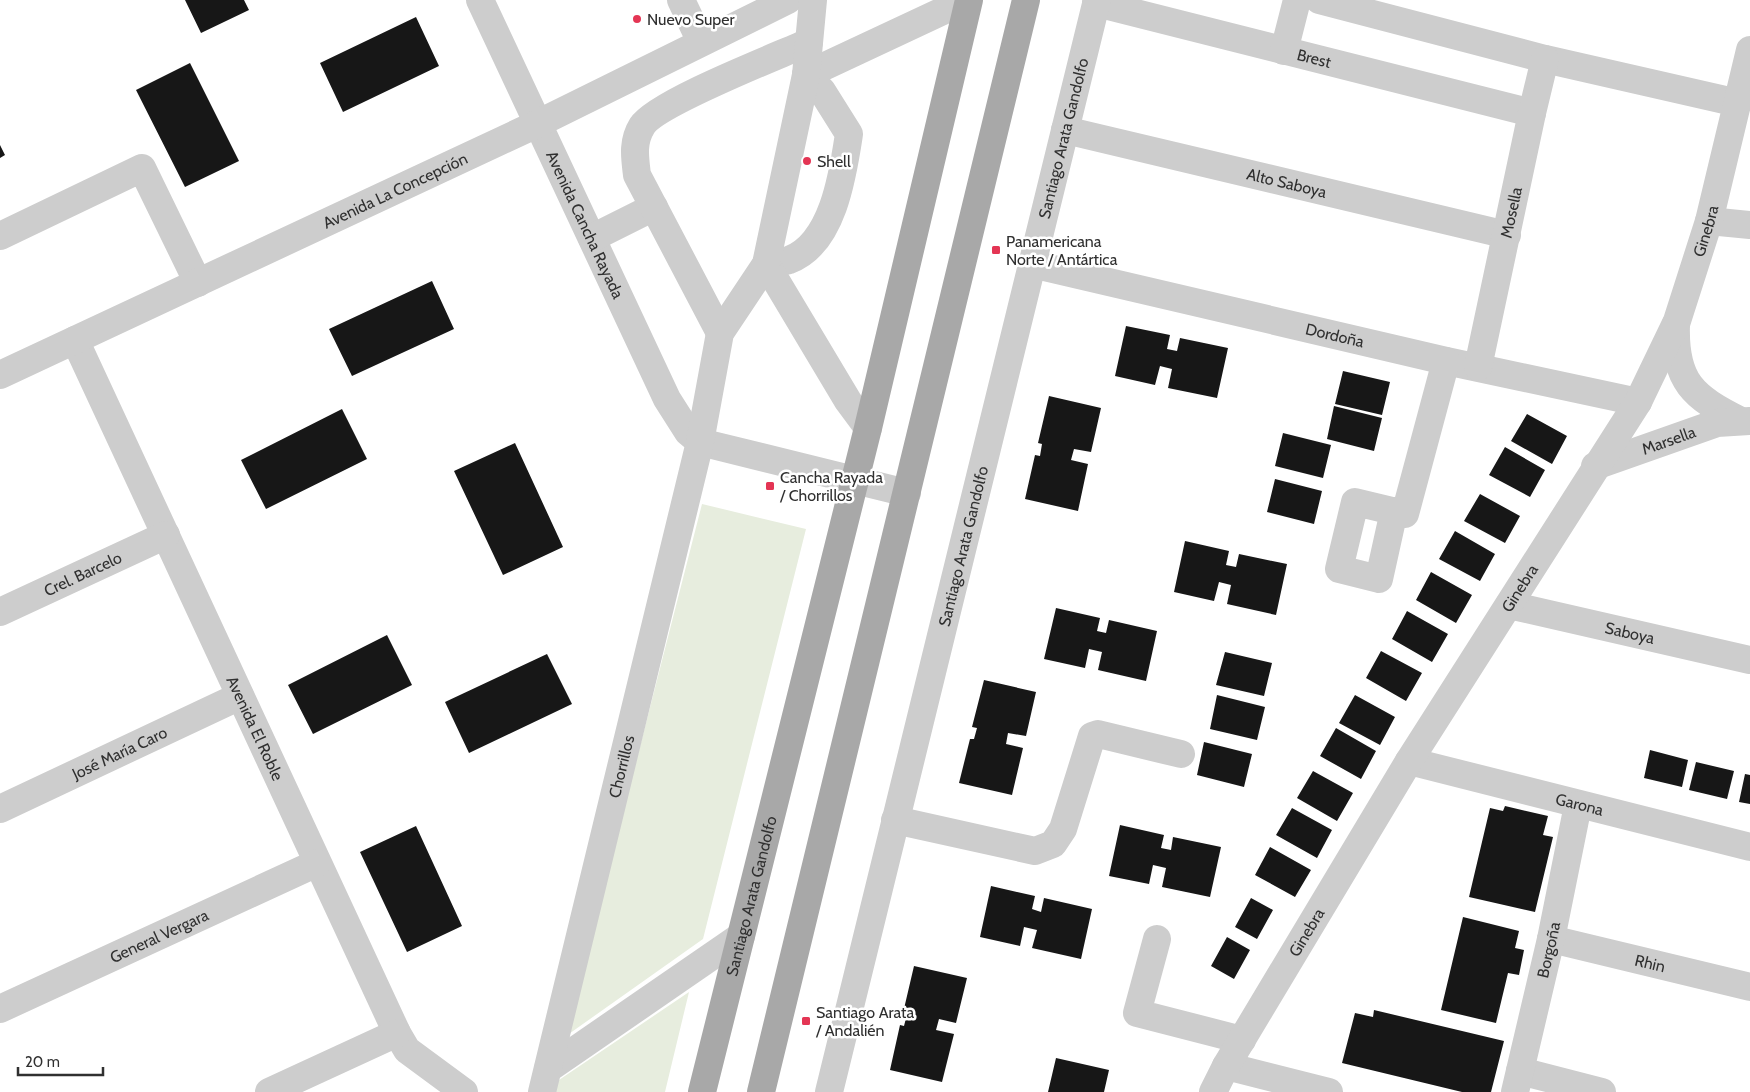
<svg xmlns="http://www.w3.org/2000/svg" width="1750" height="1092" viewBox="0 0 1750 1092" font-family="Cabin,sans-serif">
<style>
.green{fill:#e7edde}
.building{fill:#171717}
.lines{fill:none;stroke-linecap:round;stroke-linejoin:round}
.minor{stroke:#cdcdcd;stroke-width:28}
.major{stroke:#a8a8a8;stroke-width:28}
.poi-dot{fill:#e43554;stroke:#fff;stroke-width:2}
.labels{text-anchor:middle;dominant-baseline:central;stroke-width:5;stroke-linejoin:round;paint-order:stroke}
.poi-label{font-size:16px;fill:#303030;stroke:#fff;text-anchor:start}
.street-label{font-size:16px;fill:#303030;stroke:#fff}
</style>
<rect width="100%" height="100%" fill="#fff"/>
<path class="green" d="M702,504L806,529L703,939L566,1036Z
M689,992L665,1092H554L556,1082Z"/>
<path class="building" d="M185,0H244L249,10L201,33Z
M416,17L439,66L343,112L320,63Z
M190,63L239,161L185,187L136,90Z
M0,145L5,155L0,158Z
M432,281L454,329L352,376L329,329Z
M1126,326L1170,335L1167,349L1177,351L1180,338L1228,348L1217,398L1168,388L1172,369L1160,366L1155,385L1115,376Z
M1343,371L1390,382L1382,415L1335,404Z
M1049,396L1101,408L1091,452L1074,449L1071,460L1088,464L1078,511L1025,499L1035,455L1040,456L1042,444L1038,443Z
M1334,406L1382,418L1374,451L1327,439Z
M342,409L367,459L266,509L241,460Z
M1527,414L1567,436L1552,464L1511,441Z
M1283,433L1331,445L1323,478L1275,466Z
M515,443L563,547L503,575L454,471Z
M1505,447L1545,470L1530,497L1489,475Z
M1275,479L1322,491L1314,524L1267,512Z
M1480,494L1520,516L1505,543L1464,521Z
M1455,531L1495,554L1480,581L1439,559Z
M1185,541L1229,551L1226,565L1236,567L1239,554L1287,564L1276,615L1227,604L1231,585L1219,582L1214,601L1174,592Z
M1431,572L1472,595L1456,623L1416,600Z
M1056,608L1100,618L1097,631L1106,633L1109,620L1157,631L1146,681L1098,670L1102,652L1089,649L1085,668L1044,659Z
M1407,611L1448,634L1432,662L1392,639Z
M387,635L412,685L313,734L288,685Z
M1381,651L1422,673L1406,701L1366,678Z
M1225,652L1272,663L1264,696L1216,685Z
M547,654L572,704L469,753L445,702Z
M984,680L1036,692L1026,736L1008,733L1006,744L1023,748L1012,795L959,783L970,739H974L977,728L972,727Z
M1217,695L1265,707L1257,740L1210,729Z
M1355,695L1395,717L1380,745L1339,723Z
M1336,728L1376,751L1361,779L1320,756Z
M1204,742L1252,754L1244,787L1197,775Z
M1650,750L1688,760L1682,787L1644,778Z
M1696,762L1734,771L1727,799L1689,790Z
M1313,771L1353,793L1337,821L1297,798Z
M1745,774L1750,775V804L1739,802Z
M1505,806L1548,816L1543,835L1553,837L1535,912L1469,897L1490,808L1503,811Z
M1292,808L1332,830L1317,858L1276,835Z
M1120,825L1164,835L1161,848L1171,850L1173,837L1221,847L1210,897L1162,887L1166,868L1153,865L1149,884L1109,876Z
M416,826L462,926L407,952L360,852Z
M1270,847L1311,870L1295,897L1255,875Z
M991,886L1035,896L1032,909L1041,912L1044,898L1092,909L1081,959L1032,948L1037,930L1024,927L1020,946L980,937Z
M1251,898L1273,910L1257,939L1235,927Z
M1463,917L1519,931L1515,948L1524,950L1519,975L1508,973L1496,1023L1441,1010Z
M1227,937L1250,950L1234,979L1211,966Z
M914,966L967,978L956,1023L939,1019L936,1030L954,1034L942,1082L890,1070L900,1025L904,1026L907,1014L903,1013Z
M1374,1010L1504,1041L1491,1092H1462L1342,1063L1355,1013L1373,1017Z
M1056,1058L1109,1070L1104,1092H1048Z"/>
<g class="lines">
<g class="minor">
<path id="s1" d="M480,0L667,399L688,432L700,442L907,493"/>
<path d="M681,0L701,42"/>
<path d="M1319,0L1545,59L1738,103"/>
<path id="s2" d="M1096,3L1532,113"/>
<path d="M1284,51L1297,0"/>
<path d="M806,75L949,8L958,0"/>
<path id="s3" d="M1065,130L1507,235"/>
<path d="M1709,221L1750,225"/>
<path d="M0,236L142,168L198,283"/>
<path d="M592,238L654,207"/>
<path d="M766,264C773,262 782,262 789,260C833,244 843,174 849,134L822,91L806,75"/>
<path d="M766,264L848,401L868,428"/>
<path id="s4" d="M1032,264L1446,361L1638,402"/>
<path d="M1676,324C1674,382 1693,397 1741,421"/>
<path d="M720,333L637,175C635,158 632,142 642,126C656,103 778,56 809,42"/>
<path id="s5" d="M75,340L397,1033L407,1050L464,1092"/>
<path id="s6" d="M1478,367L1532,113L1545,59"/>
<path id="s7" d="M0,375L537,124L788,0"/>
<path id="s8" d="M1595,466L1717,423L1750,421"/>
<path d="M1394,511L1379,579L1339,569L1355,502L1405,514L1446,361"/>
<path id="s9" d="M1509,605L1750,660"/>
<path id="s10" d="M0,612L166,535"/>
<path id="s11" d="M1409,761L1750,847"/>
<path id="s12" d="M0,809L240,696"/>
<path d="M895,820L1035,851L1053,844L1063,829L1092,736L1098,734L1181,754"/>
<path d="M1157,939L1137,1013L1242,1040"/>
<path id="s13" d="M1551,939L1750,987"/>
<path id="s14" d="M0,1009L317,863"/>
<path d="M1226,1066L1329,1092"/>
<path d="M548,1069L741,936"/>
<path d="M1520,1071L1602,1092"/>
<path d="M269,1092L397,1033"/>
<path id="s15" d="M542,1092L700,442L720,333L766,264L806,75L813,0"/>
<path id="s16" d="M829,1092L1097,0"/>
<path id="s17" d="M1213,1092L1226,1066L1409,761L1638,402L1677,321L1709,221L1750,50"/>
<path id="s18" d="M1515,1092L1551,939L1578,805"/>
</g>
<g class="major">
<path id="s19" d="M702,1092L868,428L969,0"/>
<path d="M761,1092L1026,0"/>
</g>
</g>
<g class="poi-dot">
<circle cx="637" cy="19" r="5"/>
<circle cx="807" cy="161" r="5"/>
<rect x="991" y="245" width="10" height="10" rx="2.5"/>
<rect x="765" y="481" width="10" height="10" rx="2.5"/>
<rect x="801" y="1016" width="10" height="10" rx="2.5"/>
</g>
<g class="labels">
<g class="poi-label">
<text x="647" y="19">Nuevo Super</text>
<text x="817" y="161">Shell</text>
<text x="1006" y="241">Panamericana<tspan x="1006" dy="18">Norte / Antártica</tspan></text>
<text x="780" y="477">Cancha Rayada<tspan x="780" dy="18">/ Chorrillos</tspan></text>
<text x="816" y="1012">Santiago Arata<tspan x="816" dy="18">/ Andalién</tspan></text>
</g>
<g class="street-label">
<text stroke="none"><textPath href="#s2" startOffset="225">Brest</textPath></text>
<text stroke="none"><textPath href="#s16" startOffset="982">Santiago Arata Gandolfo</textPath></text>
<text stroke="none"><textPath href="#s3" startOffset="228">Alto Saboya</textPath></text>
<text stroke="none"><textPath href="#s7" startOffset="436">Avenida La Concepción</textPath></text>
<text stroke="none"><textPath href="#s6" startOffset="158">Mosella</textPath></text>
<text stroke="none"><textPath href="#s1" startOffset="248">Avenida Cancha Rayada</textPath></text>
<text stroke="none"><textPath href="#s17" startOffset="995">Ginebra</textPath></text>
<text stroke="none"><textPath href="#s4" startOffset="311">Dordoña</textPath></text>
<text stroke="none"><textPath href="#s8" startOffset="78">Marsella</textPath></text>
<text stroke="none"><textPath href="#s16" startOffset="562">Santiago Arata Gandolfo</textPath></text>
<text stroke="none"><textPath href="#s10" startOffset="91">Crel. Barcelo</textPath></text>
<text stroke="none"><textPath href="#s17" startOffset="590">Ginebra</textPath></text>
<text stroke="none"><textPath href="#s9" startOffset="124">Saboya</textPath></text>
<text stroke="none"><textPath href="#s5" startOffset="428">Avenida El Roble</textPath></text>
<text stroke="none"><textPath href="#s12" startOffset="132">José María Caro</textPath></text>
<text stroke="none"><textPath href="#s15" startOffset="335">Chorrillos</textPath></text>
<text stroke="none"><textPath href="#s11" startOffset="176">Garona</textPath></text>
<text stroke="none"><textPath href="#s19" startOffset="202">Santiago Arata Gandolfo</textPath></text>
<text stroke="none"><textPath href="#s17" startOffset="185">Ginebra</textPath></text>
<text stroke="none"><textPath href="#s14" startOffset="175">General Vergara</textPath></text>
<text stroke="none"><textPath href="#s18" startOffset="146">Borgoña</textPath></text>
<text stroke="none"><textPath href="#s13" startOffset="102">Rhin</textPath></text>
</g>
</g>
<path d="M18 1067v8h85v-8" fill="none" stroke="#303030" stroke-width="2.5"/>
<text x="25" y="1067" font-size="15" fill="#303030" stroke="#ffffff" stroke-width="4" paint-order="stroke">20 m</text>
</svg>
